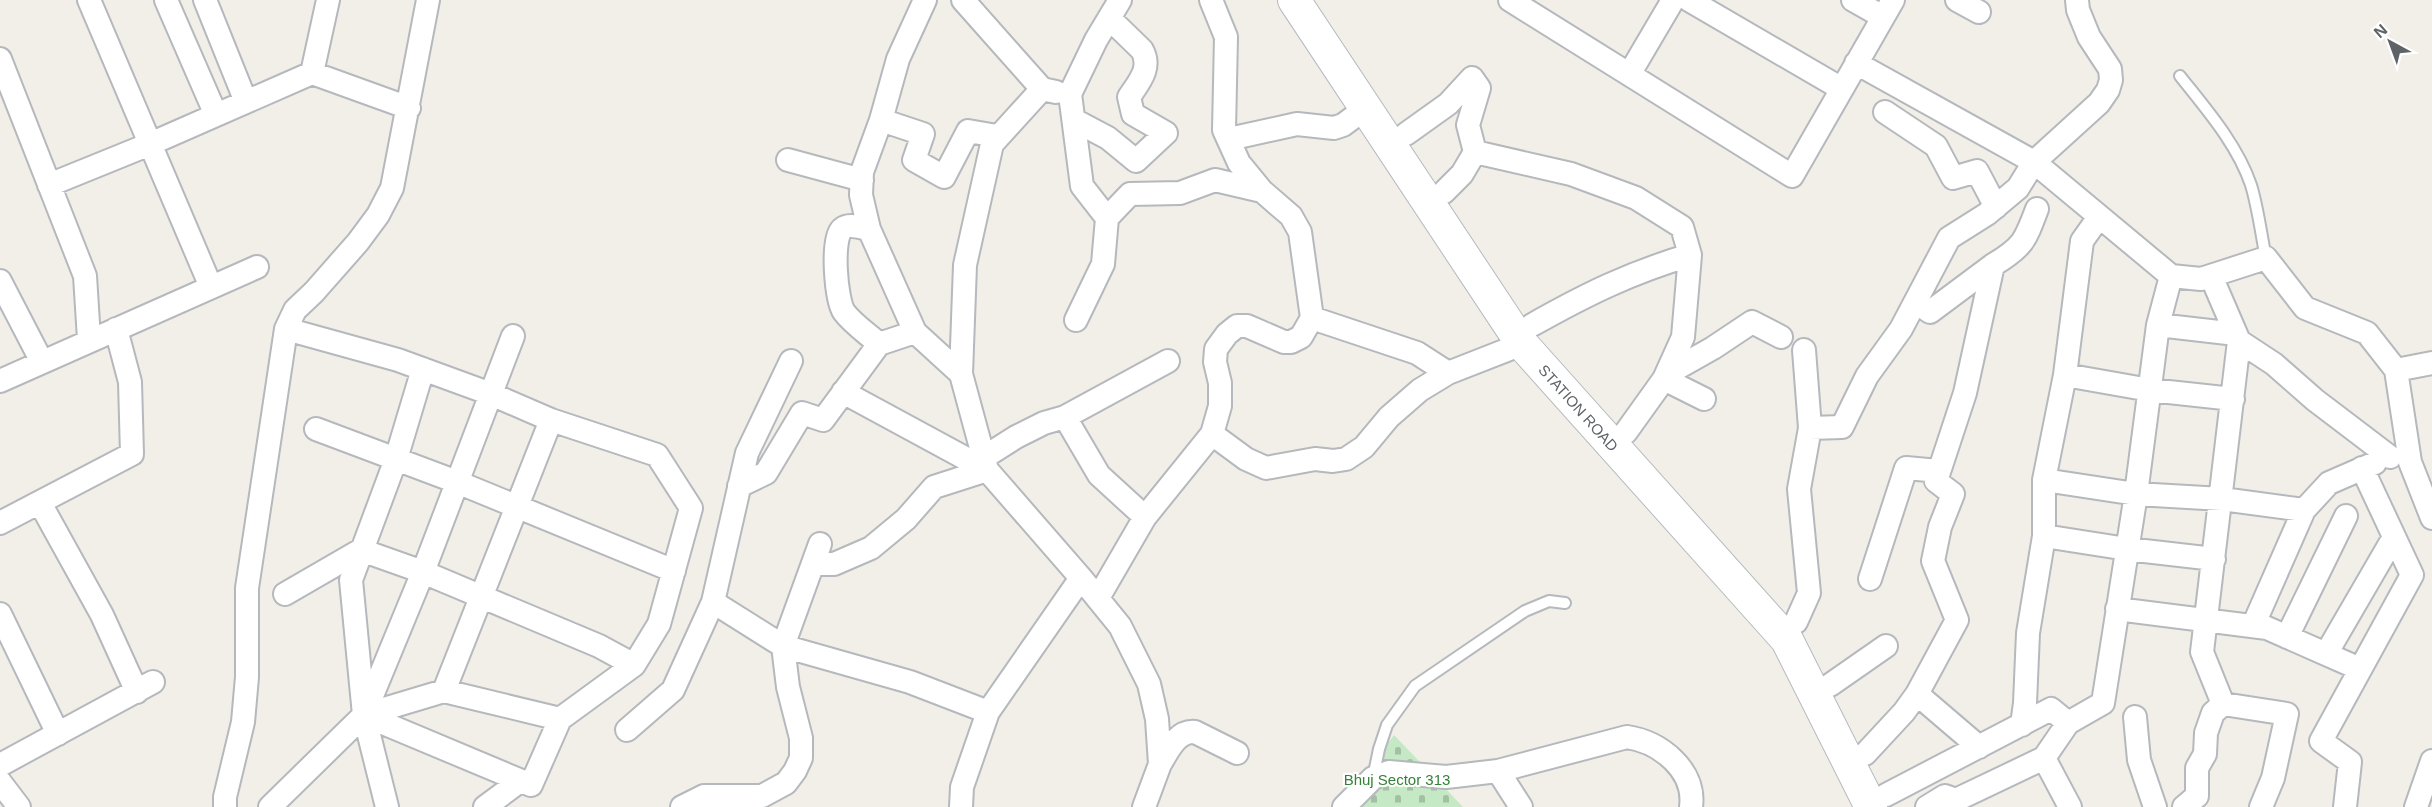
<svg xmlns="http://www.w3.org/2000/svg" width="2432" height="807" viewBox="0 0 2432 807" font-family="Helvetica,sans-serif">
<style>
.cemetery{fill:url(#cemetery-stones)}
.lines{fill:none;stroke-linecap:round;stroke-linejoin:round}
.lane-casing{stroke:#b5b8bc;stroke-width:14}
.street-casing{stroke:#b5b8bc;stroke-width:26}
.secondary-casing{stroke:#b6babf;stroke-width:34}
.lane{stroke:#fff;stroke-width:10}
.street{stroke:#fff;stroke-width:22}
.secondary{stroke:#fff;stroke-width:32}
.labels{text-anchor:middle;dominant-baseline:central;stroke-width:4.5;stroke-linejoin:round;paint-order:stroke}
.street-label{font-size:15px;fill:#5f6368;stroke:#fff}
.park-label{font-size:15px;fill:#348238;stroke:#fff}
</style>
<defs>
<pattern id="cemetery-stones" width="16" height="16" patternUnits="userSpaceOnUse" patternTransform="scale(1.5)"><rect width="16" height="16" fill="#c5e8c5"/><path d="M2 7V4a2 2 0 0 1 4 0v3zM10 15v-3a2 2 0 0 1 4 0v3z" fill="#a3c0a4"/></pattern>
</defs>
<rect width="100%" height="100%" fill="#f1efe8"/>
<path class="cemetery" d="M1394,735L1463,807H1340Z"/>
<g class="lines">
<g class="lane-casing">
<path id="lane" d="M2180,76C2206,109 2237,144 2251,185C2258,208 2261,234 2266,258
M1373,778L1379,749L1387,725L1415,686L1525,611L1549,601L1565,603"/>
</g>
<g class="street-casing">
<path id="street" d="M89,0L211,287
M166,0L216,115
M205,0L246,102
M925,0L898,59L881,120L862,172L861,195L869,229L915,332L961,374
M963,0L1042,89L1056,92
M1510,0L1792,176L1893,0
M1689,0L1842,89
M1853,0L1883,17
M1957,0L1979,12
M0,59L85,276L89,339
M1856,63L2034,162L2171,276L2201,279L2266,258L2305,308L2367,333L2396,370L2410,462L2432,518
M312,73L328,0
M1630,73L1673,0
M1042,89L992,144L965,265L961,374L987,470L1081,578L1120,626L1149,684L1157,719L1160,764L1144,807
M1885,112L1936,146L1953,178L1977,171L1996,207
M881,120L923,134L914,160L944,177L968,131L997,136
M1074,120L1108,138L1136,161L1166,133L1133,114L1129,97C1139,82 1152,68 1142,50L1109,18
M1406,134L1448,104L1472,78L1479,88L1468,125L1475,152L1462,174L1444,192
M1229,139L1297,124L1334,128L1343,125L1366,108
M1475,152L1571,174L1636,198L1682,227L1690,255L1683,337L1664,379L1626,432
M788,160L862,180
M49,185L150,144L312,73L409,108
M1107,218L1082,186L1070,94L1096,40L1120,0
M869,229C861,228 849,223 842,229C831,239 836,300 844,312C853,324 868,334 879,344
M2211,276L2239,341L2274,364L2315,400L2390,457
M0,281L42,362
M1916,302L1930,312L1993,265
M1312,318L1417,353L1448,373
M1076,320L1103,264L1107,218L1130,194L1180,193L1215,180L1262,191
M1532,325C1587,294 1630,273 1690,255
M2158,325L2236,334
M286,329L398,360L491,394L551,420L657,455L691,508L659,624L634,665L560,719L444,691L364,715
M2396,370L2432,363
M1667,374L1713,348L1752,322L1781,337
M2065,375L2150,390L2233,399
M1664,379L1704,399
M0,381L257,267
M843,392L987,470
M1065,417L1099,475L1145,517
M1810,428L1842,427L1867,376L1901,329L1949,238L1987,214L2018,188L2034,162L2099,103L2108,90L2111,80L2110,69L2089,37L2078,10L2077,0
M316,429L457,482L674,571
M1212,434L1246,459L1266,468L1315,459L1333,461L1346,459L1364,447L1389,417L1420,390L1448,373L1522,344
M983,458L1016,437L1044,423L1065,417L1168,361
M2044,480L2136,494L2222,499L2304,510
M739,486L766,473L802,413L823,420L879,344L915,332
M40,503L102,615L137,692
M0,523L132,454L130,382L116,329
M2044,536L2127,549L2214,559
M820,544L783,646L910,682L988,712
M813,564H834L871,548L906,519L934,487L987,470
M1870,579L1906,468L1939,471
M285,594L361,550L423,572L513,336
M1098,598L1145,517L1212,434L1220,406V383L1215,362L1216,349L1227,334L1237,326H1247L1284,342H1291L1301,337L1312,318L1300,232L1291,216L1262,191L1239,163L1224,130L1226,37L1211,0
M2117,609L2267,628L2360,669
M0,614L58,734
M1796,622L1809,593L1799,489L1810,428L1804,350
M2253,626L2304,510L2329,483L2375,463
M2287,637L2346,516
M2326,654L2394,537
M1830,685L1886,646
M444,691L551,420
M1917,694L1979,747
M2223,704L2202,652L2239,341
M2223,704L2287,714L2273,778L2261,807
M364,715L531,785L560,719
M2135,717L2139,760L2155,807
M2022,725L2025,703L2028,633L2044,536V480L2065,375L2082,241L2099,217
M627,730L673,690L713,602L747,453L791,361
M1865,754L1904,712L1917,694L1957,620L1933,561L1940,527L1953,494L1936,481L1965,393L1993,265C2023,247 2025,241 2037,209
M2044,758L2070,807
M1160,764C1168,751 1177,730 1195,732L1237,753
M0,765L153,682
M1498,771L1627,737C1660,742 1696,770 1691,807
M0,782L19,807
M1886,795L2051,709L2068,723L2103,703L2136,494L2158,325L2171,276
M225,807V797L243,722L247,677V588L286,329L295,310L314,292L358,242L378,215L392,188L428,0
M270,807L364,715L423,572L599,646L634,665
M387,807L364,715L351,580L396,459L423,369
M485,807L520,781
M682,807L704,796H762L786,783L795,771L801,758V738L788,687L783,646L713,602
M961,807L962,787L988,712L1081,578
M1344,807L1373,778L1389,772L1446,777L1498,771L1521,807
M1927,807L1945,796L1956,800L2044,758L2068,723
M2184,807L2197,796V768L2205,754L2206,733L2213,713L2223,704
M2345,807L2350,762L2321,741L2412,575L2362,468
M2416,807L2432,761"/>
</g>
<g class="secondary-casing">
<g id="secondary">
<path id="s1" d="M1294,0L1522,344L1787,640L1871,807"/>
</g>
</g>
<use href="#lane" class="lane"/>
<use href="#street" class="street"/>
<use href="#secondary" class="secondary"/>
</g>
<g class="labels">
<g class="street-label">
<text stroke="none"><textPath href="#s1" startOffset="498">STATION ROAD</textPath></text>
</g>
<g class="park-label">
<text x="1397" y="779">Bhuj Sector 313</text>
</g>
</g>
<g transform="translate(2390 42) rotate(319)" stroke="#ffffff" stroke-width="4.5" paint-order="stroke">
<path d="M0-4.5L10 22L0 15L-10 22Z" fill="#5f6368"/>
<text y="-9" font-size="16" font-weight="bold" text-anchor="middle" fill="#5f6368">N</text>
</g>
</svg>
